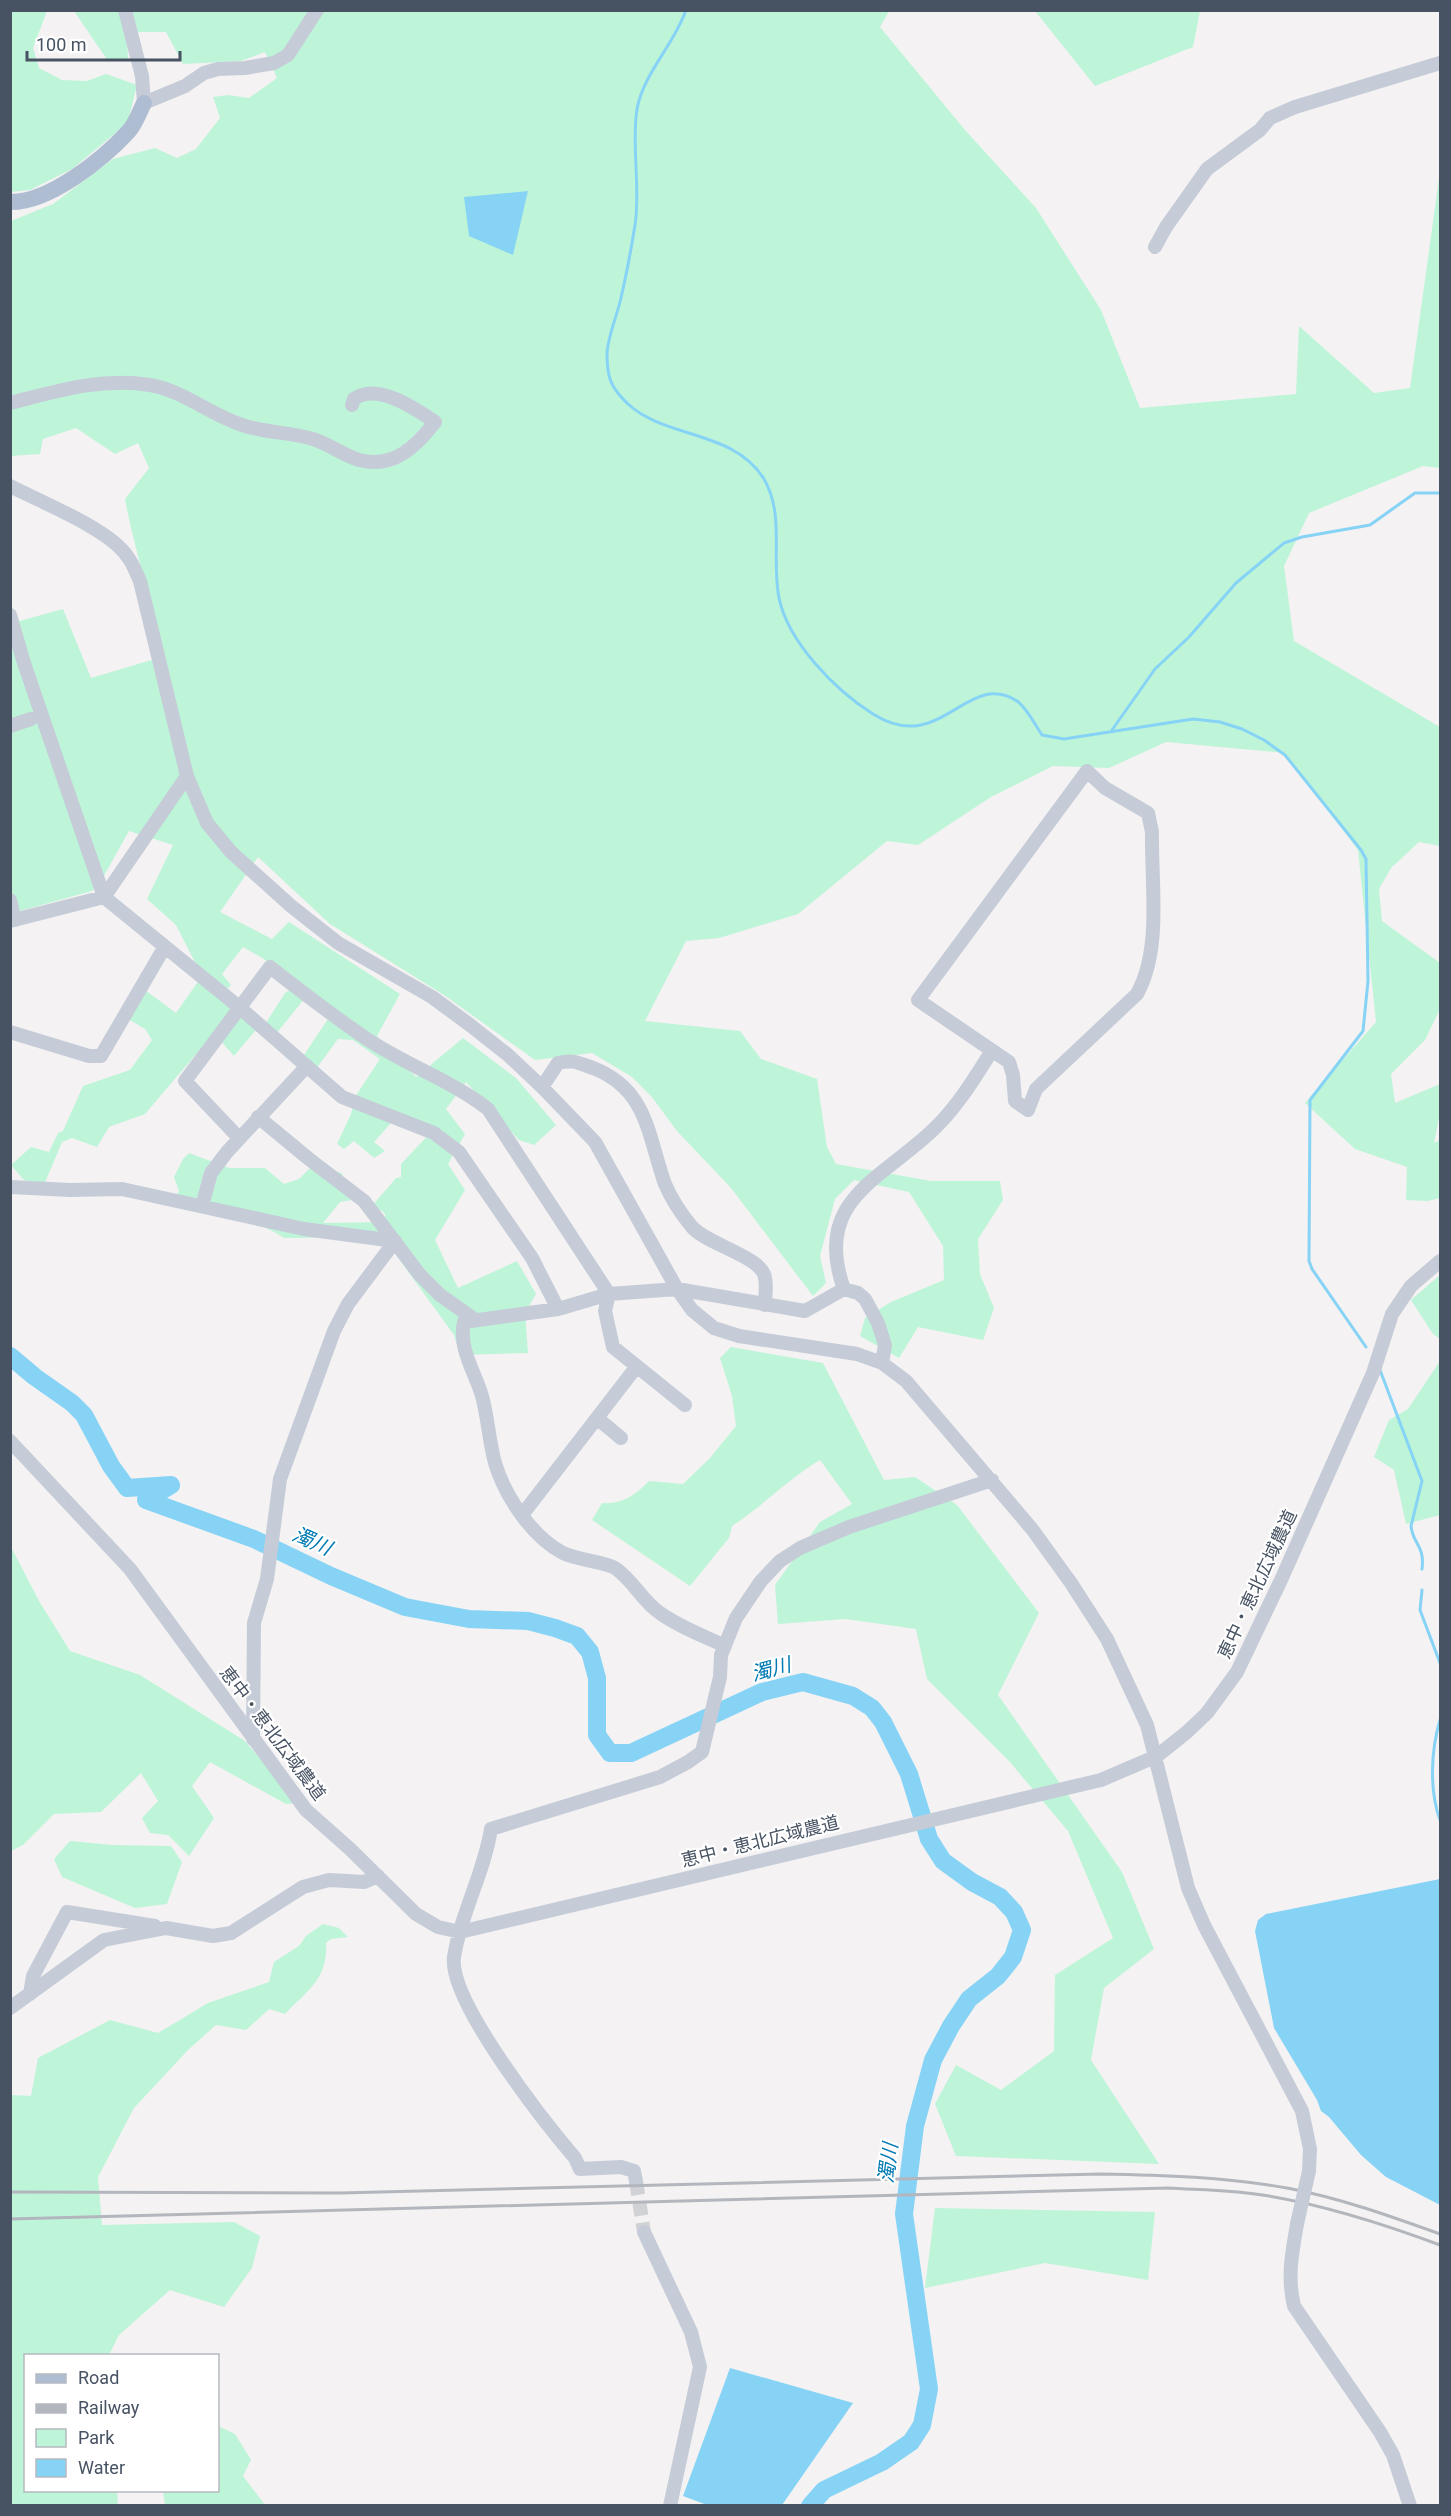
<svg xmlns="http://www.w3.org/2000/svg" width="1451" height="2516" viewBox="0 0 1451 2516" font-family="Roboto,'Noto Sans JP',sans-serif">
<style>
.green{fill:#bef5d9}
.water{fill:#86d3f6}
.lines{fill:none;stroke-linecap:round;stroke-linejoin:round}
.stream{stroke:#86d3f6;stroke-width:3}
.river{stroke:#86d3f6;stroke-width:18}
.minor-tunnel{stroke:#d1d2d5;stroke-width:14;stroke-dasharray:14 7;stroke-linecap:butt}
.minor{stroke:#c5ccd8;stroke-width:14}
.major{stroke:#afbdd3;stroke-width:16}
.rail{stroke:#b3b6bd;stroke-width:3}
.minor-bridge{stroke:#c5ccd8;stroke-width:14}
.labels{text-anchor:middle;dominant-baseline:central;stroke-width:4.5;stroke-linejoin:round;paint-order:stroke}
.street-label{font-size:18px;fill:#475262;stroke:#fff}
.water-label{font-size:20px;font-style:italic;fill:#017ab3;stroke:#fff}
</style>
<rect width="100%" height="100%" fill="#f4f2f2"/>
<path class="green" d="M11,11H47L33,48L39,68L62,80L87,81L106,74L137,85L128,121L112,136L72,169L30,190L11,192Z
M74,11H889L880,27L965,130L1036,208L1101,310L1140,408L1296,394L1299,326L1374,393L1410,388L1440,171V468L1423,466L1309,513L1284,566L1294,641L1440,727V846L1419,842L1391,868L1379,889L1382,921L1440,963V1009L1425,1040L1391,1074L1395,1103L1440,1084V1113L1434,1143L1440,1140V1198L1428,1201L1406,1200L1407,1167L1355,1149L1305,1103L1376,1022L1358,850L1285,753L1166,742L1109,768L1053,766L991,797L918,845L887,841L798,914L719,938L686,941L645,1021L740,1031L761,1059L817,1079L827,1147L836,1164L931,1181H1000L1003,1200L978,1239L980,1274L994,1308L983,1340L918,1327L899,1358L860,1336L865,1318L891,1302L944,1280L943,1246L909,1192L854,1180L835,1199L820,1256L826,1283L813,1296L731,1188L677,1131L651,1096L632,1077L592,1053L535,1060L444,995L330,924L258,857L220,912L272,939L289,922L400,994L377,1036L416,1077L463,1038L516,1078L556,1125L534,1145L519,1140L466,1082L446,1109L465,1134L448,1164L465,1190L435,1240L458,1288L517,1261L536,1294L525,1313L528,1353L460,1355L454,1335L383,1237L284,1238C256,1218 205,1212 171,1203L179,1191L174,1177L183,1159L189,1153L229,1168H265L284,1184L299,1179L310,1168L342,1173L347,1192L358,1199L340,1202L323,1223L385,1222V1214L381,1210L372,1209V1206L396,1178L401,1177V1164L434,1129L398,1115L374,1142L385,1151L374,1158L354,1141L344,1149L337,1144L351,1114L355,1097L380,1059L353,1040L338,1039L316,1069L302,1058L330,1016L305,998L275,1035L264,1026L285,993L297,986L264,959L243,947L222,974L231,985L225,992L256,1030L234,1056L214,1033L145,1114L109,1127L97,1147L72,1138L62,1142L44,1185L24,1180L11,1165L31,1147L49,1152L58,1133L63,1131L83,1086L130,1070L152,1040L145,1029L128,1019L145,990L176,1013L202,976L176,925L147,899L173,845L129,831L101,881L92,891L20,911L11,895L10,609L16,622L63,609L91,678L165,656C152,604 135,552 125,499L149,468L138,443L115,454L76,428L43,439L40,454L11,456V221L53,204L113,159L155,148L177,158L196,149L220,118L213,97L228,95L249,98L277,78L265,52L241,61L183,64L166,32H127L128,61H108Z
M1035,11H1200L1193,47L1095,86Z
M1440,1275V1339L1433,1334L1411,1300Z
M731,1347L823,1363L884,1480L915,1477L957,1505L1039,1613L998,1695L1122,1872L1154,1949L1104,1988L1091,2060L1159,2164L956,2156L935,2104L956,2065L1001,2090L1054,2051L1055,1975L1113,1938L1068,1831L1009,1761L927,1679L916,1629L846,1619L778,1624L775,1585L820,1522L852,1504L820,1460C788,1479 763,1506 732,1526L729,1538L690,1586L592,1520L602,1503C622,1505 635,1495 649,1481L683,1484L710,1458L736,1426L732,1396L720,1358Z
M1440,1361V1515L1406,1524L1394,1470L1374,1457L1389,1420L1408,1409Z
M10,1545L39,1601L70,1651L140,1675L245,1741L298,1803L286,1804L210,1762L192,1786L214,1818L189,1856L168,1835L150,1833L142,1818L158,1801L141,1773L101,1812L54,1814L23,1845L11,1851Z
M70,1841L113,1845L171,1846L182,1862L167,1904L135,1908L62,1877L54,1859Z
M323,1924L339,1928L348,1937L331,1939L326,1943C328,1979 308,1990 285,2014L269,2009L246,2030L216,2025L188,2050L134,2108L98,2177L102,2225L234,2222L260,2236L252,2268L224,2307L170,2290L119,2335L109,2355L26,2356V2490L117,2491L118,2505H11V2095L31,2096L38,2058L110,2020L158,2033L208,2003L269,1982L274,1962L299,1946L306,1936Z
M935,2208L1155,2212L1148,2280L1045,2263L925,2288Z
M218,2426L235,2434L251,2460L243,2476L265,2505H165L163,2491L218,2490Z"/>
<path class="water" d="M528,191L513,255L469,236L464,197Z
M1440,1879V2205L1386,2177L1361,2155L1329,2117L1321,2111L1317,2100L1274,2028L1255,1931L1258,1920L1266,1914Z
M730,2368L853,2403L782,2505H707L683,2496Z"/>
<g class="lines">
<path class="stream" d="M686,10C674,45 644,72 637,109C631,147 641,187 635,225C631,250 626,277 620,302C616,318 608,337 607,353C607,377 610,387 628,404C666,439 734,430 764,479C785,515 771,558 779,598C788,642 835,690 873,714C941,757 966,669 1017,701C1027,708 1035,725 1042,735L1064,739L1193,719L1220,722L1242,729L1264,740L1285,755L1361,850L1366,859L1368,981L1363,1031L1310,1100L1309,1261L1312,1269L1366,1347
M1112,730L1155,669L1189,637L1236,583L1284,543L1302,537L1370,525L1415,493H1440
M1380,1370L1422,1481L1411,1526C1413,1545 1425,1545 1422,1569
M1422,1590L1420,1610L1440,1663
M1440,1720C1431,1750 1429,1790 1440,1820"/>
<path class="river" d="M10,1356L35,1377L72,1403L84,1415L111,1466L127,1488L171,1485L146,1500L254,1539L331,1576L405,1607L469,1619L528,1621L555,1628L577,1636L590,1652L597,1678V1735L610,1753H631L762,1692L803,1682L853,1696L872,1708L883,1722L909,1774L929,1839L943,1861L972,1882L1000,1897L1014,1912L1022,1930L1013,1957L998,1976L969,1999L951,2026L933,2060L915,2126L904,2214L929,2389L922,2425L911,2442L882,2462L824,2490L810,2506"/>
<path class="minor-tunnel" d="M636,2181L644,2232"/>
<path class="minor" d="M125,10L142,76L144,103L185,86L204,73L218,69L245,68L274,63L288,55L317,10
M1155,247L1166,227L1207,169L1260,130L1270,118L1295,107L1440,63
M10,403C57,391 101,377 150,385C184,391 209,414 242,425C265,433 290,432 313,439C329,444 343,455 359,460C393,469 416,447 435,422C416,409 377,382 354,399L352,405
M10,486C41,502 109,529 127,556C133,563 136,573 140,581L187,776L207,823L231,852L291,906L338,943L432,997L470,1025L508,1055L542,1087L595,1142L677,1289L692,1310L714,1328L739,1336L857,1354L882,1363L906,1381L1032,1529L1071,1583L1107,1639L1147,1725L1188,1888L1204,1925L1302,2111L1310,2149L1309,2171
M10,615L24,663L104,897L239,1007L342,1097L434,1133L459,1152L532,1258L558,1309
M10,726L31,719
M1087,771L1105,788L1148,813L1152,832C1151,884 1162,949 1137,994L1036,1089L1028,1110L1015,1101L1013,1075L1009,1062L918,1000Z
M10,900L15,920
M10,921L104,897L187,776
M10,1032L89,1056H101L164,948
M542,1087L558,1063C574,1059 578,1063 593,1068C648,1089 648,1137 665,1184C671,1198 682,1215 692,1227C708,1245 763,1257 765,1278C767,1286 765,1296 765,1305
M258,1117L309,1159L364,1201L420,1275L440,1295L474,1319
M239,1138L185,1081L270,967C302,992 334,1017 367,1039C406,1065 452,1081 488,1109L609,1294L605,1311L613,1347L685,1405
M10,1187L70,1190L122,1189L304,1229L395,1241
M202,1206L211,1173L227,1152L307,1066
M844,1289C812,1200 881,1180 934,1129C957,1107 974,1079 991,1052
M597,1418L621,1438
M10,1441L130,1569L306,1810L350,1849L416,1914L438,1927L460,1932L1101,1780L1157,1756L1187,1732L1207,1713L1237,1672L1281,1580L1373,1373L1392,1314L1411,1286L1440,1261
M522,1515L637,1366
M725,1646C704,1636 679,1627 660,1613C642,1601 633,1580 615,1568C606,1562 577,1560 563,1553C532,1537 505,1496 495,1463C489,1441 488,1418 482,1396C475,1372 458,1348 464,1322L558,1309L609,1294L677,1289L805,1311L844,1289L858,1293L865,1299L878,1323L885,1345L882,1363
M253,1739L254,1623L267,1579L280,1479L334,1331L348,1304L395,1241
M30,1994L33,1976L67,1912L155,1926
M10,2008L104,1940L166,1928L213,1936L231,1933L303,1887L329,1880L364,1882L378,1876
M636,2181L634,2171L621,2167L580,2169L575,2158C545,2123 448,2000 454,1957C461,1913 484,1873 491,1829L660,1777L688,1762L702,1752L720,1677L721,1655L736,1618L761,1581L780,1561L800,1548L849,1527L992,1480
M1297,2224C1292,2253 1287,2277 1294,2306L1380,2432L1393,2455L1410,2506
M644,2232L691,2332L700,2367L670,2506"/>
<path class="major" d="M10,202C49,203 103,159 128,132C135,125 139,113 144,103"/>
<path class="rail" d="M10,2192L340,2193L1100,2174C1162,2175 1226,2177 1287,2188C1340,2198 1390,2216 1440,2234
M10,2219L1168,2188C1202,2190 1236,2190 1269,2196C1328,2206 1384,2224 1440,2245"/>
<path class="minor-bridge" d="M1297,2224L1309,2171"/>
</g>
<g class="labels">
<g class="street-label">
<text transform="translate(1257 1584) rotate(-65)">恵中・恵北広域農道</text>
<text transform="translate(273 1733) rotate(53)">恵中・恵北広域農道</text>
<text transform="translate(760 1841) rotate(-14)">恵中・恵北広域農道</text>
</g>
<g class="water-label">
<text transform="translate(312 1541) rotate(24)">濁川</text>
<text transform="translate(771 1669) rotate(-15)">濁川</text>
<text transform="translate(888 2163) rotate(-83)">濁川</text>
</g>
</g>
<rect width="1451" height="2516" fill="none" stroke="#475262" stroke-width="24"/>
<rect x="24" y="2354" width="195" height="138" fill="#ffffff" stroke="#b5bac0" stroke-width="1.5"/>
<rect x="36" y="2374" width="30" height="9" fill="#afbdd3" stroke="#b5bac0" stroke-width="1.5"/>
<text x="78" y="2384" font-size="18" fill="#475262">Road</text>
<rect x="36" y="2404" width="30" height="9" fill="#b3b6bd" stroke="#b5bac0" stroke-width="1.5"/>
<text x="78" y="2414" font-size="18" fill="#475262">Railway</text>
<rect x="36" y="2429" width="30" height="18" fill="#bef5d9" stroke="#b5bac0" stroke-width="1.5"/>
<text x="78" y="2444" font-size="18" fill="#475262">Park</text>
<rect x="36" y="2459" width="30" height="18" fill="#86d3f6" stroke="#b5bac0" stroke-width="1.5"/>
<text x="78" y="2474" font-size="18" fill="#475262">Water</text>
<path d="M27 51v9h153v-9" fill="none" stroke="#475262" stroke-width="3"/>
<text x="36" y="51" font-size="18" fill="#475262" stroke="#ffffff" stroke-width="4.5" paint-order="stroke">100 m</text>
</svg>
